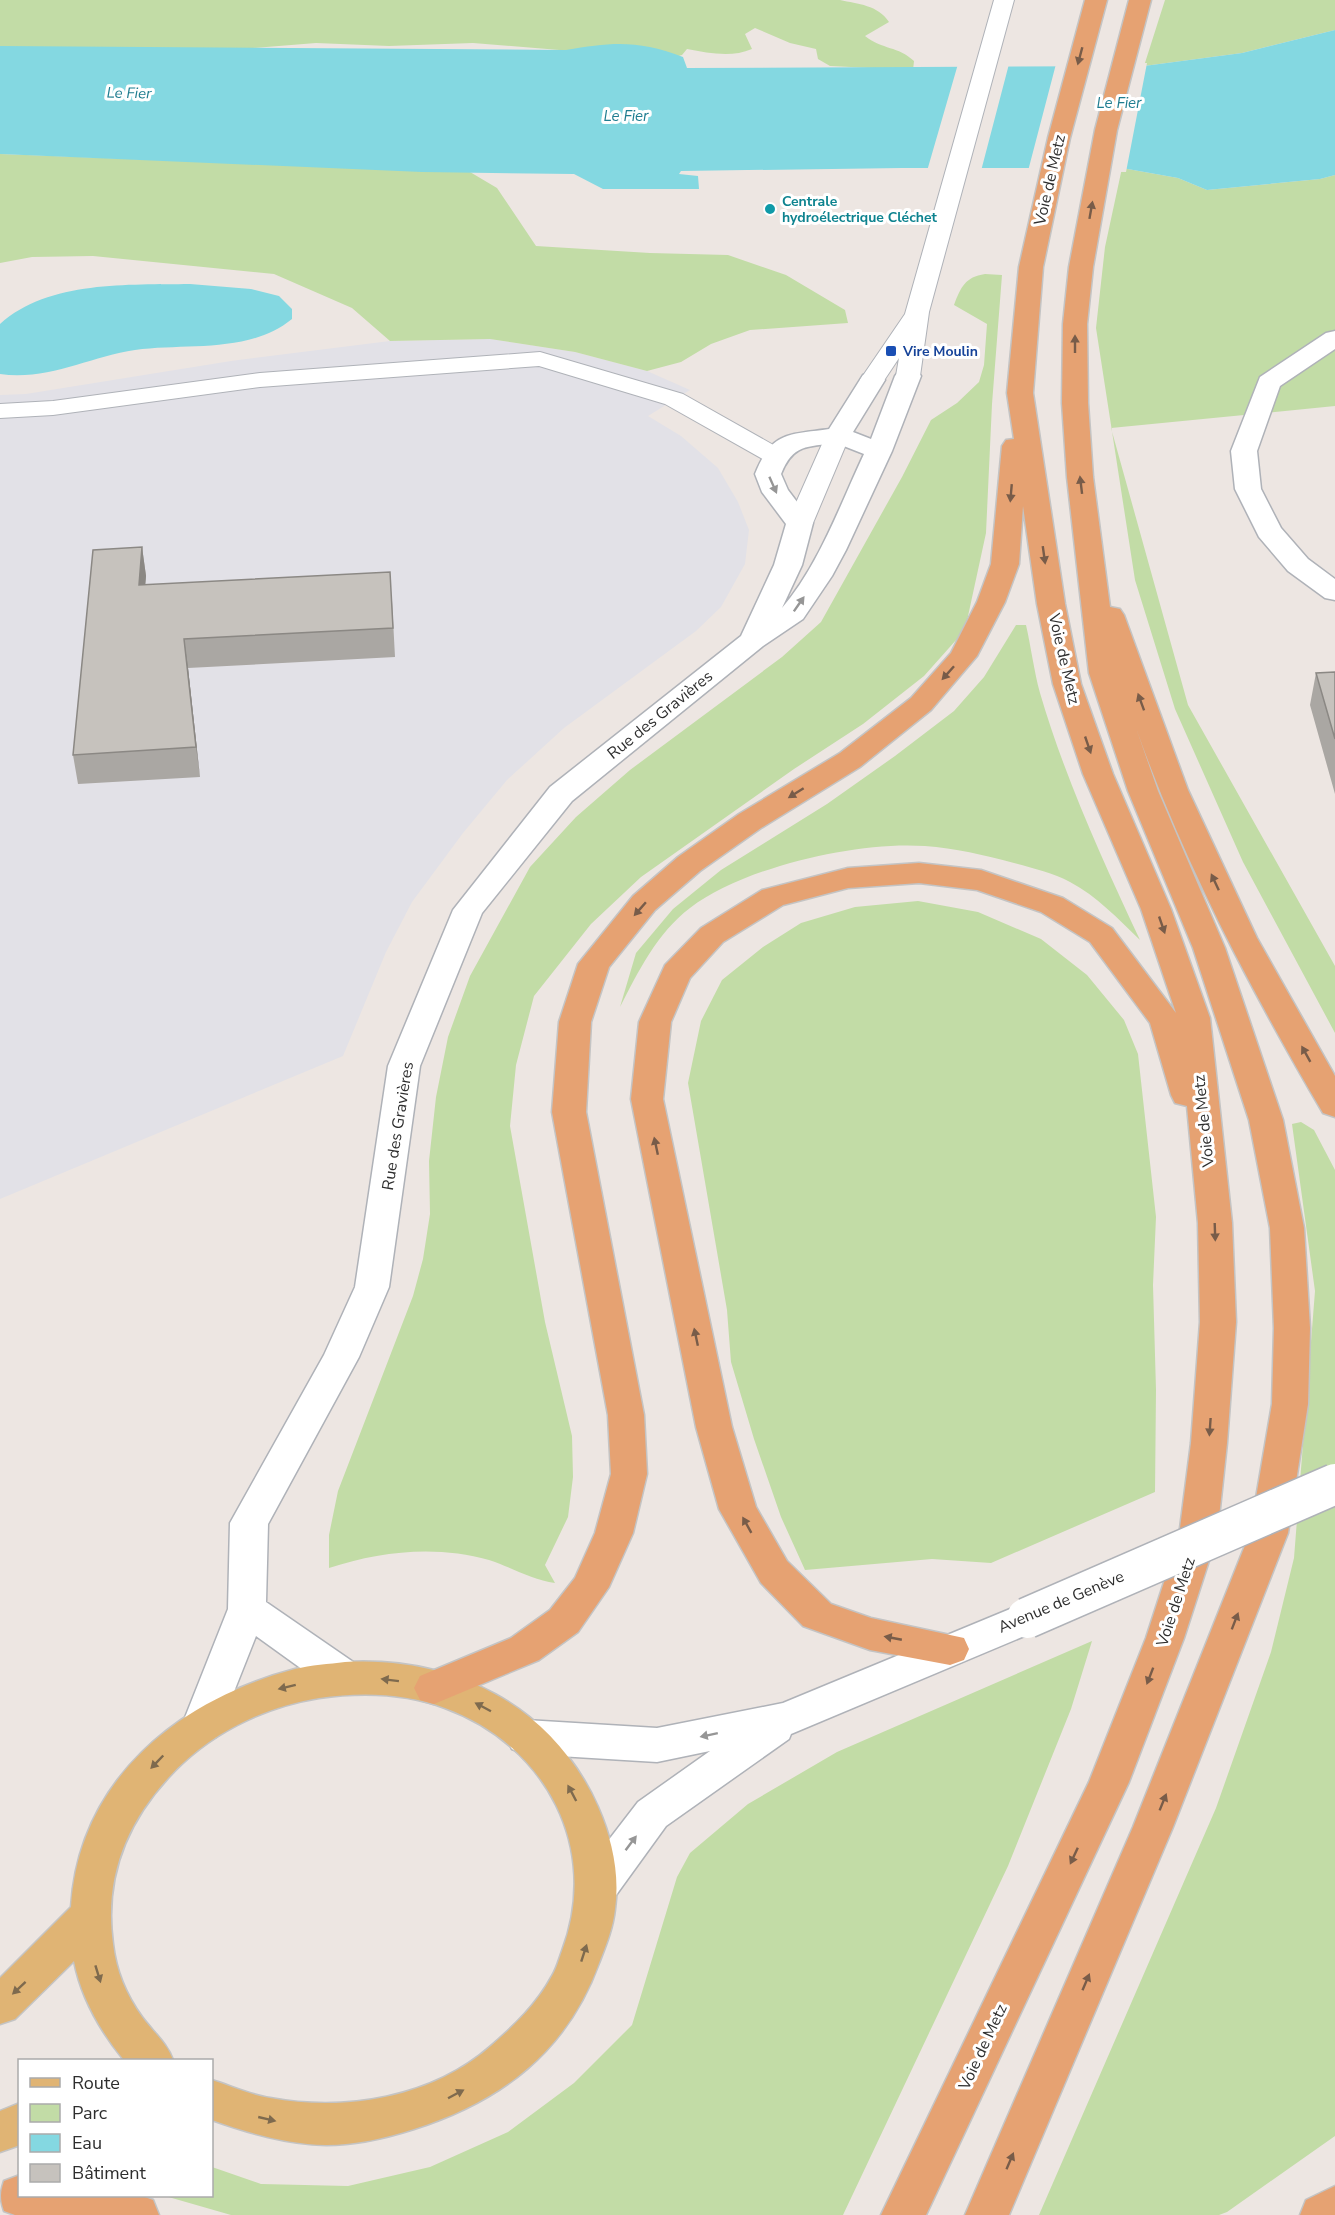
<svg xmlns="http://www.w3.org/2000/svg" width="1335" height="2215" viewBox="0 0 1335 2215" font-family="'Nunito Sans',sans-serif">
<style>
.industrial{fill:#e2e1e7}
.green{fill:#c2dca6}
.water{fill:#84d8e1}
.pier{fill:#ede6e2}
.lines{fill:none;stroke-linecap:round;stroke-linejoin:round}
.service-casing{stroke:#afb2b8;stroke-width:2}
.minor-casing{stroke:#afb2b8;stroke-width:3}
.secondary-casing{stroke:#afb2b8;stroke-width:3}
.primary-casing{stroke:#c4c4c4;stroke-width:3}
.trunk-casing{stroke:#c4c4c4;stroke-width:3}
.service{fill:#fff;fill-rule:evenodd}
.minor{fill:#fff;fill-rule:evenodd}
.secondary{fill:#fff;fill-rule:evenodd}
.primary{fill:#e0b474;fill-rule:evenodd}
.trunk{fill:#e6a272;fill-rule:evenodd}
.secondary-bridge-casing{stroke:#afb2b8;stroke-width:43;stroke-linecap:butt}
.secondary-bridge{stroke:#fff;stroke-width:40}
.wall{fill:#aaa7a3}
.shaded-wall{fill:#8b8884}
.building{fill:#c6c2bd;stroke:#8b8884;stroke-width:1.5}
.oneway{fill:#785c49}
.oneway2{fill:#969696}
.oneway3{fill:#7e6a4e}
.culture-dot{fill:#0f9aa8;stroke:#fff;stroke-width:2}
.transit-dot{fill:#1a4fb4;stroke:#fff;stroke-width:2}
.labels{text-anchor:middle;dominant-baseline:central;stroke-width:6;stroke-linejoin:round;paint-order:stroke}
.far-culture-label{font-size:14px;font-weight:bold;fill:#0d838f;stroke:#fff;text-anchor:start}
.far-transit-label{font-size:14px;font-weight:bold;fill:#164399;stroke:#fff;text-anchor:start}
.far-water-label{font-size:15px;font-style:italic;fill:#1f7d90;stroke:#fff}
.street-label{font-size:16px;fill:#2e2e2e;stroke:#fff}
</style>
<rect width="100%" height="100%" fill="#ede6e2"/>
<path class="industrial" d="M490,339L575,352L647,371L690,390L648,416L681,436L718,468L738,502L749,530L745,564L721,607L696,631L564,728L507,780L463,833L412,902L386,952L343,1056L0,1199V395L26,394L231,361L390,341Z"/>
<path class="green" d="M0,0H840C858,4 878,5 889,22L865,36C883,50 898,46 914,61L913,70L830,66L818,59L816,49L790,43L755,28L745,34L752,49C731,58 709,53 687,49L682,55L668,59L473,43L389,46L316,43L216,51L0,53Z
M1165,0H1335V30L1242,53L1144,66Z
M0,154L470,172L497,188L536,246L650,253L728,255L786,275L845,310L848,323L750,330L711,344L681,362L647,371L575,352L490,339L390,341L352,308L274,274L93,256L32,257L0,263Z
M1122,168L1178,178L1207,190L1320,179L1335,175V406L1111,428L1188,705L1335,966V1033L1243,862L1175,709L1135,580L1096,328L1105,247Z
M985,274L1002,275L992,404L986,533L965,630L924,676L863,724L794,769L641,877L591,924L534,996L516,1065L510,1126L545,1322L572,1436L573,1477L568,1517L545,1565L555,1583C532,1580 511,1567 489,1560C437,1545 380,1551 329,1568V1535L338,1491L413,1296L423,1259L430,1214L429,1161L436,1097L448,1037L470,976L530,867L576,817L630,770L782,657L821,622L902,477L931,420L957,403L979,382L984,365L987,324L954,305C961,287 965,277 985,274Z
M1016,625H1026C1031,647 1034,671 1040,693C1065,778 1102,859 1140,940C1118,919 1097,896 1070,882C1053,873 1032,868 1014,863C984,855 955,848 925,846C857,841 744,867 690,908C657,933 638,972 620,1007L636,953L673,909L721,870L827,804L895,756L954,711L984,677Z
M918,901L978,912L1041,939L1087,975L1124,1020L1138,1054L1156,1217L1153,1285L1156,1390L1155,1492L991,1563L932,1559L805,1570L781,1517L754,1439L731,1362L727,1310L688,1083L701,1021L722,980L763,947L801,923L855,907Z
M1301,1122L1314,1130L1335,1170V2136L1227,2212L1219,2215H1039L1216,1808L1271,1652L1294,1558L1315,1291L1292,1124Z
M1092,1641L1071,1709L1008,1866L843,2215H231L165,2196H212V2167L261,2184L348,2186L430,2167L508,2132L574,2083L632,2025L677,1877L690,1853L748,1804L837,1752Z"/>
<path class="water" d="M1335,30V175L1320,179L1207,190L1178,178L1122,168H902L681,171L679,174L698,176L699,189H603L574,174L422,172L0,154V46L566,50C612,42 639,40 683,57L687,68L1144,66L1242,53Z
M190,284L251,289L279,296L292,309V319C249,354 187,343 135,350C89,357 47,381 0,374V324C49,280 129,285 190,284Z"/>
<path class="pier" d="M1147,63L1126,172L1028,171L1056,64Z
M958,64H1009L981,171H927Z"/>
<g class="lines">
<g class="service-casing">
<path id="service" d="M994,0H1014L929,312L920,376L917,381L908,383L899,381L896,376L899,358L881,385L872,387L863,385L860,380L905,314Z
M540,352L683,394L784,451L787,456L784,461L775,463L766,461L665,404L539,366L260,387L53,415L0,418V404L53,401L260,373Z
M838,428L847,430L850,435L813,523L809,528L800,531L791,528L787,523L826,435L829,430Z"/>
</g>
<g class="minor-casing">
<path id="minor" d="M1335,331V349L1280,386L1257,451L1261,489L1281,528L1308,559L1335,579V600L1325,598L1288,571L1259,537L1235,489L1231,451L1260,377L1326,333Z
M908,368L917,371L921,376L892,451L846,550L832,576L803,619L763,646L572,801L482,913L420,1066L389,1287L359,1357L268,1524L266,1602L359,1666L364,1678L359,1690L345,1694L331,1690L256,1636L216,1737L202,1742L188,1737L182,1725L228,1609L230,1523L324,1355L355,1287L388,1066L453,910L550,787L741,636L774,565L786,524L762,492L755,474C772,431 788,435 829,429L863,375L872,372L881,375L885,380L853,432L871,439L895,376L899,371ZM836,443L864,454C840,505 819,565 782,608L802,565L813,523L788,490L781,474C793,444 807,447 836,443Z"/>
</g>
<g class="secondary-casing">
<path id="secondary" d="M1027,1602L1041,1607L1046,1618L1041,1629L791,1734L789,1739L666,1826L611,1902L596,1907L581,1902L575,1889L581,1876L638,1802L710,1751L657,1762L526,1754L512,1749L506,1737L512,1725L526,1720L657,1728L783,1703Z"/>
</g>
<g class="primary-casing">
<path id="primary" d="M345,1662C454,1656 553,1706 598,1807C612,1839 620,1874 615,1909C613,1928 606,1945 599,1963C567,2051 502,2101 414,2129C386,2138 356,2145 326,2145C286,2144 249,2133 212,2120V2080C231,2086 250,2095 270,2098C345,2112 432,2098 491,2046C514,2026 537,2004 552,1976C557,1968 559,1959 562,1951C601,1848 546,1745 445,1708C405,1693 361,1692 319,1698C262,1707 207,1735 168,1778C125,1825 104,1879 113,1944C116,1971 126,1995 142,2017C153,2032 167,2043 173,2060H124C101,2032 81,1997 74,1961L15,2019L0,2024V1978L71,1907C79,1780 178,1700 295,1669C311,1665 329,1664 345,1662Z
M20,2103V2145L0,2152V2111Z"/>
</g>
<g class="trunk-casing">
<path id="trunk" d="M1085,0H1107L1070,138L1043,267L1033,393L1065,604L1081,684L1113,774L1171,909L1210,1018L1232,1223L1236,1322L1227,1443L1217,1536L1184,1638L1129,1782L926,2215H881L1089,1782L1146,1638L1179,1536L1191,1443L1200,1322L1198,1223L1187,1106L1175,1103L1171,1095L1150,1023L1090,942L1041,912L977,890L919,883L848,888L783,905L723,942L690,978L671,1022L663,1099L732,1427L756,1507L787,1561L831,1604L871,1618L964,1638L969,1649L964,1660L950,1665L870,1650L803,1626L761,1583L719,1509L696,1427L631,1099L639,1022L665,965L701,928L762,890L848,868L919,863L981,870L1063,898L1112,928L1176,1013L1141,909L1083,774L1053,684L1037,604L1023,506L1019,564L1005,602L977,656L931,710L860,767L761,828L700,871L655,910L609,967L591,1022L586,1112L644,1415L647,1474L633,1533L609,1587L578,1632L539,1660L434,1704L420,1700L414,1688L420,1676L511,1638L550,1610L575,1578L595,1533L611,1474L608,1415L552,1112L559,1022L578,964L633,896L678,857L739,814L840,753L911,698L951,653L977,602L991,564L1002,446L1006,440L1014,439L1007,393L1019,267L1048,138Z
M1129,0H1151L1117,130L1093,267L1087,324L1088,403L1093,477L1110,607L1120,609L1124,615L1188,790L1257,938L1335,1076V1117L1323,1113C1251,990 1184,863 1136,728L1158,791L1225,948L1283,1120L1304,1228L1310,1328L1308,1404L1288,1533L1173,1827L1009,2215H965L1133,1827L1250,1533L1272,1404L1274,1328L1270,1228L1249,1120L1193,948L1128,791L1089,673L1067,477L1062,403L1063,324L1069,267L1095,130Z
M20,2175V2196H142L153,2200L159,2215H15L4,2211C0,2199 0,2193 4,2181Z
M1335,2186V2215H1300L1306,2200Z"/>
</g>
<use href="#service" class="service"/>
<use href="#minor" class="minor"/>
<use href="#secondary" class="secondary"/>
<use href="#primary" class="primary"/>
<use href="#trunk" class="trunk"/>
<g class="secondary-bridge-casing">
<path id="secondary-bridge" d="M1027,1618L1335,1484"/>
</g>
<use href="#secondary-bridge" class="secondary-bridge"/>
</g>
<path class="wall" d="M142,547L146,576L145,585L392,601L395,657L188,668L200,777L78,784L73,755Z
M1335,672V794L1310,705L1316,673Z"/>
<path class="shaded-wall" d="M142,547L146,576L143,614L139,585Z
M184,639L188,668L200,777L196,747Z"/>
<path class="building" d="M142,547L139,585L390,572L393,628L184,639L196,747L73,755L93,550Z
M1335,672V739L1316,673Z"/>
<defs><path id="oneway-solid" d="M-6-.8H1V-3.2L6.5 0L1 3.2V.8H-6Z" transform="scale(1.5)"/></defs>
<g class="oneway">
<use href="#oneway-solid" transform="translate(1080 56) rotate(105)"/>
<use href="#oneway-solid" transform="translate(1091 210) rotate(-80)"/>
<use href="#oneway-solid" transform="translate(1075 344) rotate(-90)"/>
<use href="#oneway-solid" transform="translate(1081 485) rotate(-97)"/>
<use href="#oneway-solid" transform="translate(1011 493) rotate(95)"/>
<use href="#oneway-solid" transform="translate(1044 555) rotate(82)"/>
<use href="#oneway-solid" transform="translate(948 673) rotate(132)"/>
<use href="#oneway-solid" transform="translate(1141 702) rotate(-110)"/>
<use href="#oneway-solid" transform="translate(1088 745) rotate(71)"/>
<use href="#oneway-solid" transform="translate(796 793) rotate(148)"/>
<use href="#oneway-solid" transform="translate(1215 882) rotate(-115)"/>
<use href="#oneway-solid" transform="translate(640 909) rotate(131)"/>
<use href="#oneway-solid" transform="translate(1162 925) rotate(71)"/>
<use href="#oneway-solid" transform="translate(1306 1054) rotate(-119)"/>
<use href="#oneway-solid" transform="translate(656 1146) rotate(-102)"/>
<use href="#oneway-solid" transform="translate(1215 1232) rotate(88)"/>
<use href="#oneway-solid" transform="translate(696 1337) rotate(-102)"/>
<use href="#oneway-solid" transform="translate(1210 1427) rotate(94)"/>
<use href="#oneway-solid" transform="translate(747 1525) rotate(-119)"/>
<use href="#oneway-solid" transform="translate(1235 1621) rotate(-69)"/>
<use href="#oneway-solid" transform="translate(893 1638) rotate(-169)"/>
<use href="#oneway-solid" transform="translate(1150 1676) rotate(111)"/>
<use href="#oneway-solid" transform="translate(1163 1802) rotate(-68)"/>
<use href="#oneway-solid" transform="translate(1074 1856) rotate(115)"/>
<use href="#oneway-solid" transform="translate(1086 1982) rotate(-67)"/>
<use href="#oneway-solid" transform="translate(1010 2161) rotate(-67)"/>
</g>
<g class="oneway2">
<use href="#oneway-solid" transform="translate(773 485) rotate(66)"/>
<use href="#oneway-solid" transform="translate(799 604) rotate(-55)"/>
<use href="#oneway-solid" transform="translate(709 1735) rotate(168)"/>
<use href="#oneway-solid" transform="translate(631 1843) rotate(-53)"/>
</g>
<g class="oneway3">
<use href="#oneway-solid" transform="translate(390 1680) rotate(-173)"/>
<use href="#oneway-solid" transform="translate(287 1687) rotate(166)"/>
<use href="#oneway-solid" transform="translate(483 1707) rotate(-152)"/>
<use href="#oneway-solid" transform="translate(157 1762) rotate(134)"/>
<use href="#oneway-solid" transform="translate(572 1793) rotate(-118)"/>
<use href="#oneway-solid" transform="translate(584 1953) rotate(-72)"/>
<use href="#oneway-solid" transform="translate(98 1974) rotate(73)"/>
<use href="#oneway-solid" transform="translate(19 1988) rotate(137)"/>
<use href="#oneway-solid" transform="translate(456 2094) rotate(-28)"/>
<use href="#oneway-solid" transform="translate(267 2119) rotate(13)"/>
</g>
<circle class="culture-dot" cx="770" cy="209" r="6"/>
<rect class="transit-dot" x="885" y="345" width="12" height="12" rx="3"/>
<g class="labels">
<g class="far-culture-label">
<text x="782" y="201">Centrale<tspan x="782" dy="16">hydroélectrique Cléchet</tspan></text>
</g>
<g class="far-transit-label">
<text x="903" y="351">Vire Moulin</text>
</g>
<g class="far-water-label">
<text transform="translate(129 93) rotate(1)">Le Fier</text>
<text x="1119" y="103">Le Fier</text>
<text x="626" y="116">Le Fier</text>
</g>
<g class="street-label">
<text transform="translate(1050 180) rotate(-77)">Voie de Metz</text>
<text transform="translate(1064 659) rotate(77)">Voie de Metz</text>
<text transform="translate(660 715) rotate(-39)">Rue des Gravières</text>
<text transform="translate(1204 1121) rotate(-96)">Voie de Metz</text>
<text transform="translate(398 1126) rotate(-81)">Rue des Gravières</text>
<text transform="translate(1061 1602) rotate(-23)">Avenue de Genève</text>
<text transform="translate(1176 1602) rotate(-72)">Voie de Metz</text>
<text transform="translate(983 2047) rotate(-65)">Voie de Metz</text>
</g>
</g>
<rect x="18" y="2059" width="195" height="138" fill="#ffffff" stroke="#ababab" stroke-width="1.5"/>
<rect x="30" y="2078" width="30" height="9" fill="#e0b474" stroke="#ababab" stroke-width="1.5"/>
<text x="72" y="2089" font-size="18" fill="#2e2e2e">Route</text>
<rect x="30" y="2104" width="30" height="18" fill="#c2dca6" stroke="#ababab" stroke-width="1.5"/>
<text x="72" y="2119" font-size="18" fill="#2e2e2e">Parc</text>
<rect x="30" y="2134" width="30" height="18" fill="#84d8e1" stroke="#ababab" stroke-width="1.5"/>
<text x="72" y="2149" font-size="18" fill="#2e2e2e">Eau</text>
<rect x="30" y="2164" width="30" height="18" fill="#c6c2bd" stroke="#ababab" stroke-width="1.5"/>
<text x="72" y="2179" font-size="18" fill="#2e2e2e">Bâtiment</text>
</svg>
